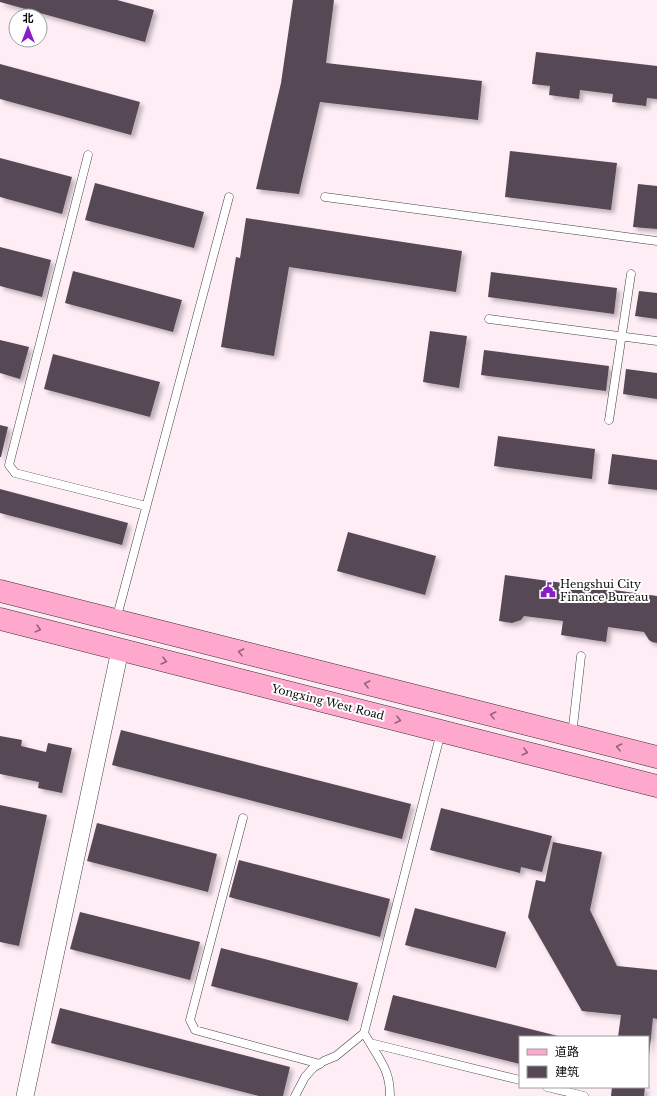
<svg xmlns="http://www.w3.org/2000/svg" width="657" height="1096" viewBox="0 0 657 1096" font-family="'Libre Baskerville','Noto Sans SC',serif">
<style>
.building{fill:#564955;filter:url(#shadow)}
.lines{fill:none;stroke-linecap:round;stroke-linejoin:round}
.lane-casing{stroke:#404040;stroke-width:9}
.street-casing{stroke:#404040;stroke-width:18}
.secondary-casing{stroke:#2f2f2f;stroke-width:23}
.lane{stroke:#fff;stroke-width:8}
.street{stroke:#fff;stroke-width:17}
.secondary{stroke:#ffa8cd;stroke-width:22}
.oneway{stroke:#926277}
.labels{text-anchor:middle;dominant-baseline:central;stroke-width:4;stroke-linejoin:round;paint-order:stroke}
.poi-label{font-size:11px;fill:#0d0d0d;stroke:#fff;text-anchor:start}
.street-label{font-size:11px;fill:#0d0d0d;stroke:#fff}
</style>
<defs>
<filter id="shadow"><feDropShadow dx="3.5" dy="3.5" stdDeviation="2" flood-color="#0004"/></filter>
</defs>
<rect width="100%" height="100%" fill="#ffedf6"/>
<path class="building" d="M0,0H117L154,10L145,42L0,2Z
M293,0H334L326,63L482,81L478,120L320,102L299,194L256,189L281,83Z
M536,52L657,66V99L647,98L646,106L612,102L613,94L580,90L579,99L549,95L550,86L532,84Z
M0,64L140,102L131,135L0,99Z
M510,151L617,163L611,210L505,197Z
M0,158L72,177L62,214L0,197Z
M95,183L204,212L194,248L85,220Z
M638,184L657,186V229L633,227Z
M246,218L462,251L456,292L289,267L274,356L221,347L236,257L240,258Z
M0,247L51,260L42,297L0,286Z
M73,271L182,300L173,332L65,303Z
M491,272L617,288L614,314L488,297Z
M639,291L657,293V319L635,316Z
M430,331L467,336L459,388L423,382Z
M0,340L29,347L20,379L0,373Z
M484,350L609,366L606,391L481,375Z
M53,354L160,382L150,417L44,389Z
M626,369L657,373V399L623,394Z
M0,425L8,427L1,457H0Z
M498,436L595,449L592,479L494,466Z
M612,454L657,460V490L608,484Z
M0,489L128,523L122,545L0,513Z
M348,532L436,556L425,595L337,571Z
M505,575L657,596V643L652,642L649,640L644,632L608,627L606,642L561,635L563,621L524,616L521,620L512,623L499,621Z
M121,730L411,804L402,839L112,765Z
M0,736L22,740L21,746L46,752L48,743L72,748L62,793L38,788L39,782L0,774Z
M0,805L47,815L19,946L0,942Z
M441,808L552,836L542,872L521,867L520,873L430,850Z
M97,823L217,854L208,892L87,861Z
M553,842L602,852L590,910L617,966L657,970V1019L653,1018L649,1056L648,1037H618L621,1015L582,1011L528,917L536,880L545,882Z
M239,860L390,899L380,937L229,897Z
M415,908L506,932L496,968L405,945Z
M80,912L200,942L190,980L70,949Z
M221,948L358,983L348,1021L211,986Z
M393,995L558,1036V1037H520V1064L384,1030Z
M60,1008L290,1067L283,1096H259L51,1043Z
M612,1087H645L644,1096H611Z"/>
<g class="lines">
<g class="lane-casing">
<path id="lane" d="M88,155L9,465L15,473L146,506
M325,197L657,241
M489,319L657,341
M609,420L631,274
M116,620L229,197
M572,735L581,656
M243,818L190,1020L195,1030L320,1064
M364,1033L370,1043L520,1080
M370,1043C382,1063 390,1072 390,1096
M547,1087L584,1096
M295,1096L305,1077L313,1068L324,1061L336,1056L364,1033L441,732"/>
</g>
<g class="street-casing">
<path id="street" d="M25,1096L120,650"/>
</g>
<g class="secondary-casing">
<path id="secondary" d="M0,591L657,757
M0,619L657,786"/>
</g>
<use href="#lane" class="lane"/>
<use href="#street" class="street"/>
<use href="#secondary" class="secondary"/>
</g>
<defs><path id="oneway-chevron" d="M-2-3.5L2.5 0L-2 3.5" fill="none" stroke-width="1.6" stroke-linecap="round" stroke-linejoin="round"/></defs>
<g class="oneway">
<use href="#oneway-chevron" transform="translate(38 629) rotate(15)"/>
<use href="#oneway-chevron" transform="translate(241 652) rotate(-166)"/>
<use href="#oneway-chevron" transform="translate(164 661) rotate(14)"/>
<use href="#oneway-chevron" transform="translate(367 684) rotate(-166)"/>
<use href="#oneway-chevron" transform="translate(493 715) rotate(-166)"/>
<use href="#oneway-chevron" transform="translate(398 720) rotate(14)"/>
<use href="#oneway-chevron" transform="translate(619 747) rotate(-166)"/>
<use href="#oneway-chevron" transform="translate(525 752) rotate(14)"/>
</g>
<defs>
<g id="civic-bare" transform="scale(1.2)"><path d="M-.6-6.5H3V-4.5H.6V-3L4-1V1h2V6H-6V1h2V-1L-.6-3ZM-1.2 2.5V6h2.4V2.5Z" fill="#881ec4" stroke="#fff" stroke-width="2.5" paint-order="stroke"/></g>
</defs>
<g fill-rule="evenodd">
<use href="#civic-bare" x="548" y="590"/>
</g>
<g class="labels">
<g class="poi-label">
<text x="560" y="584">Hengshui City<tspan x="560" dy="13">Finance Bureau</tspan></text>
</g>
<g class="street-label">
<text transform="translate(328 702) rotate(14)">Yongxing West Road</text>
</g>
</g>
<rect x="519" y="1036" width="130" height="52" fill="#ffffff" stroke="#9e9e9e"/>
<rect x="527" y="1049" width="20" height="6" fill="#ffa8cd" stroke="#9e9e9e"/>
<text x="555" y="1056" font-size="12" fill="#0d0d0d">道路</text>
<rect x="527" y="1066" width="20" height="12" fill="#564955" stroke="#9e9e9e"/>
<text x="555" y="1076" font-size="12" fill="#0d0d0d">建筑</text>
<g transform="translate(28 28)"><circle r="19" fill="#ffffff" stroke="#9e9e9e"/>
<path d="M0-3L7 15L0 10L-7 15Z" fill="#881ec4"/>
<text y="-6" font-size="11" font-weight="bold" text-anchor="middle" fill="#0d0d0d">北</text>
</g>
</svg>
